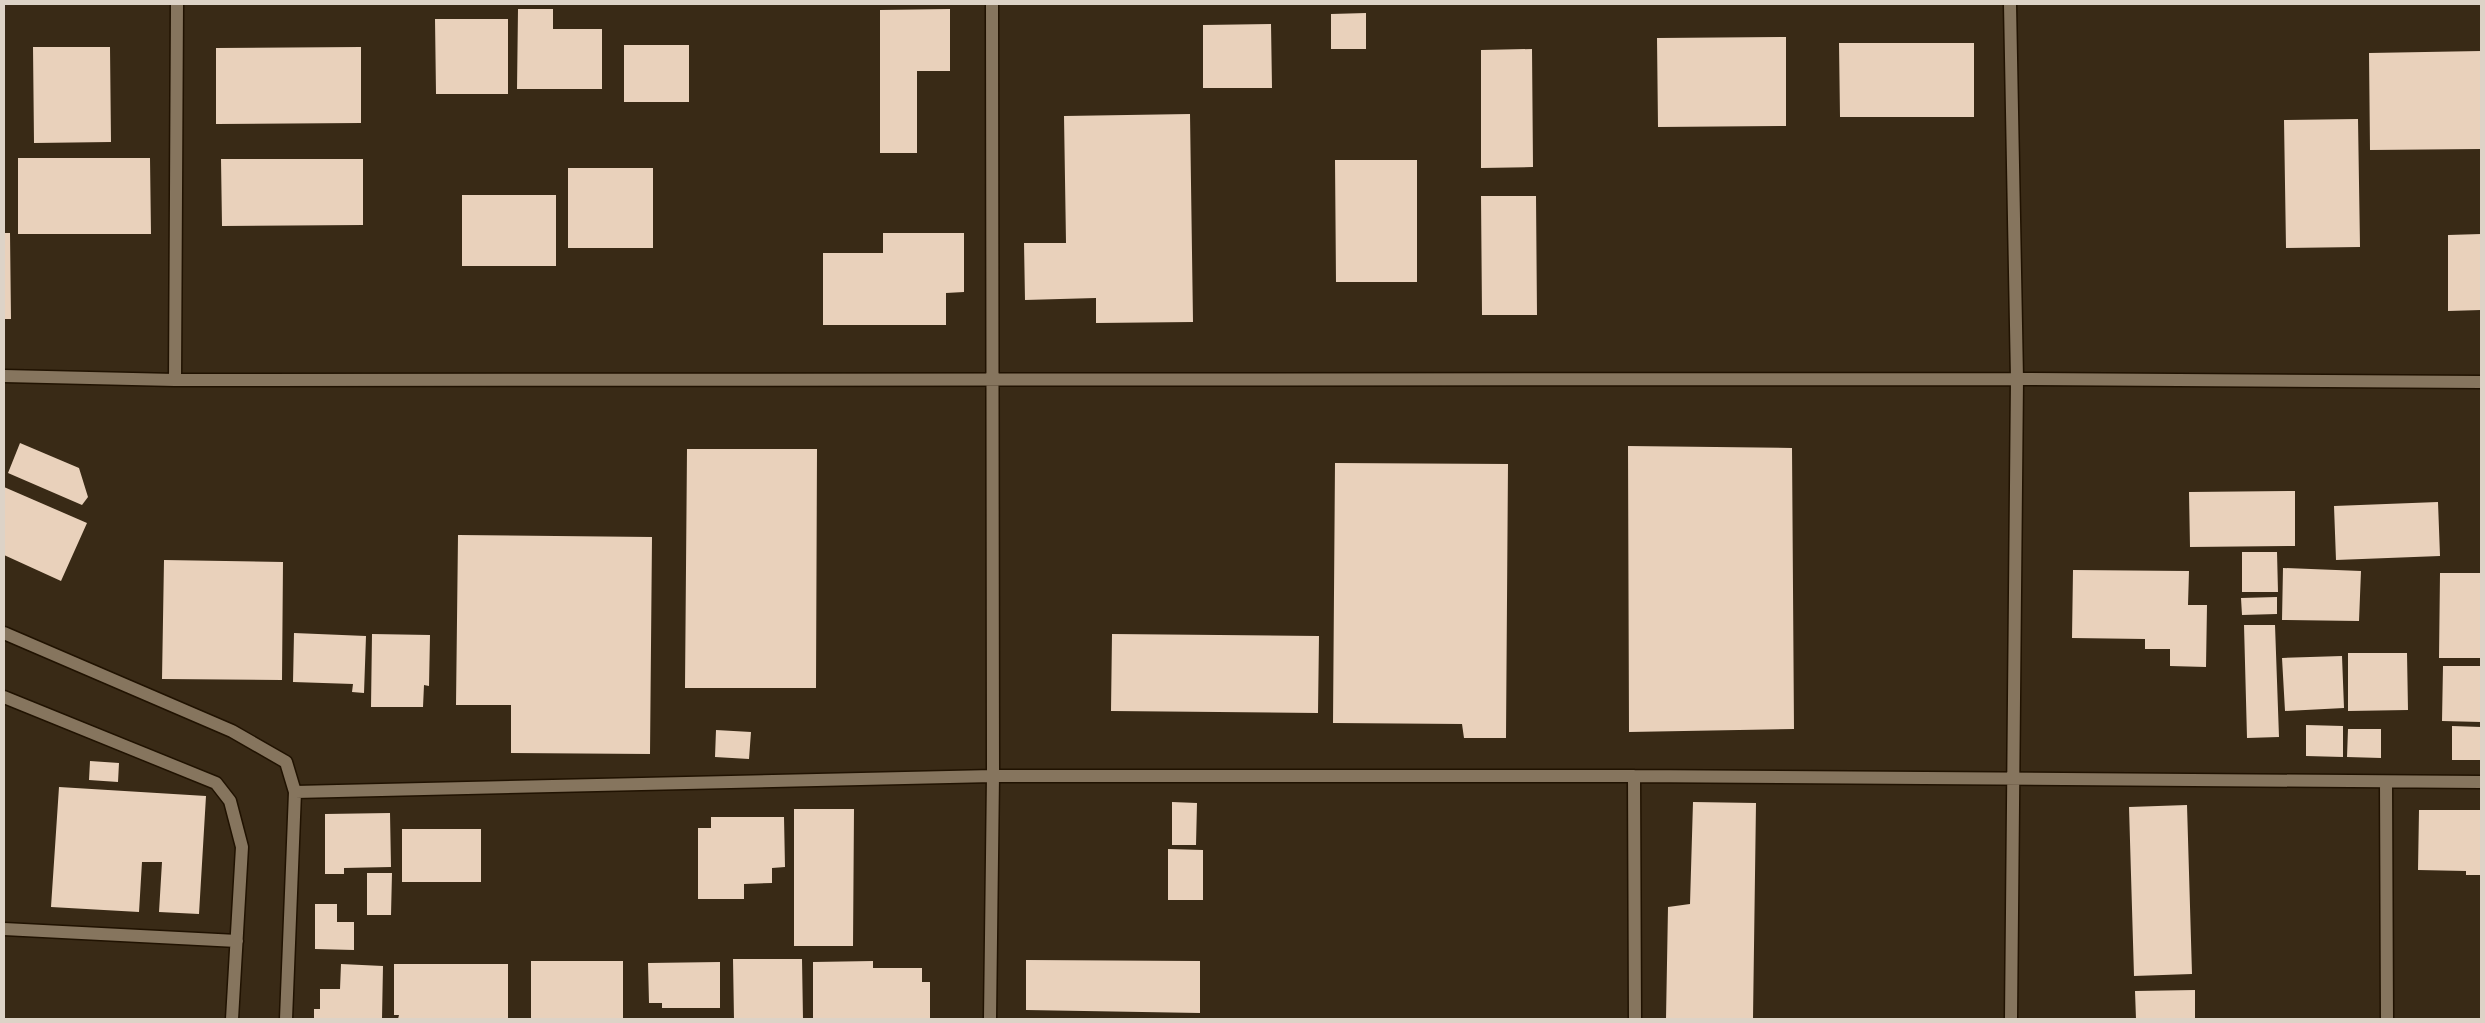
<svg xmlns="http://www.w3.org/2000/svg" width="2485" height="1023" viewBox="0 0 2485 1023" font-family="'IBM Plex Sans',sans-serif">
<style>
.building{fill:#e9d1bb}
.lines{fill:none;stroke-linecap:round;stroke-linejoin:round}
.minor-casing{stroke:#201201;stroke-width:15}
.minor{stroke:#86755e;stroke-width:12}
</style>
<rect width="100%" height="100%" fill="#392a16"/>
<path class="building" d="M518,9H553V29H602V89H517Z
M950,9V71H917V153H880V10Z
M1366,13V49H1331V14Z
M435,19H508V94H436Z
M1271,24L1272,88H1203V25Z
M1786,37V126L1658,127L1657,38Z
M1839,43H1974V117H1840Z
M624,45H689V102H624Z
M33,47H110L111,142L34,143Z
M361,47V123L216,124V48Z
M1532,49L1533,167L1481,168V50Z
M2481,51V149L2370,150L2369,53Z
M1190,114L1193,322L1096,323V298L1025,300L1024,243H1066L1064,116Z
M2358,119L2360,247L2286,248L2284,120Z
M18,158H150L151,234H18Z
M221,159H363V225L222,226Z
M1335,160H1417V282H1336Z
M568,168H653V248H568Z
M462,195H556V266H462Z
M1481,196H1536L1537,315H1482Z
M4,233H10L11,319H4Z
M883,233H964V292L946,293V325H823V253H883Z
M2481,234V310L2448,311V235Z
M20,443L79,468L88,497L82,505L8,473Z
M1628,446L1792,448L1794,729L1629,732Z
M687,449H817L816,688H685Z
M1335,463L1508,464L1506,738H1464L1462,724L1333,723Z
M4,487L87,523L61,581L4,555Z
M2295,491V546L2190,547L2189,492Z
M2438,502L2440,556L2336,560L2334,506Z
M458,535L652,537L650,754L511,753V705H456Z
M2242,552H2277L2278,592H2242Z
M164,560L283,562L282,680L162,679Z
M2283,568L2361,571L2359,621L2282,620Z
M2073,570L2189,571L2188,605H2207L2206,667L2170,666V649H2145V639L2072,638Z
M2440,573H2481V658H2439Z
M2277,597V614L2242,615L2241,598Z
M2244,625H2275L2279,737L2247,738Z
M294,633L366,636L364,693L352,692L353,684L293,682Z
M372,634L430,635L429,686L424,685L423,707H371Z
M1112,634L1319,636L1318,713L1111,711Z
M2348,653H2407L2408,710L2348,711Z
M2342,656L2344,708L2285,711L2282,658Z
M2443,666H2481V722L2442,721Z
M2306,725L2343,726V757L2306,756Z
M2452,726L2481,727V760H2452Z
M2348,729H2381V758L2347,757Z
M716,730L751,732L749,759L715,757Z
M90,761L119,763L118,782L89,780Z
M59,787L206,796L199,914L159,912L162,862H142L139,912L51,907Z
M1172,802L1197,803L1196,845H1172Z
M1693,802L1756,803L1753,1019H1666L1668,907L1690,904Z
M2187,805L2192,974L2134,976L2129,807Z
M794,809H854L853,946H794Z
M2419,810H2481V875H2466V871L2418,870Z
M390,813L391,867L344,868V874H325V814Z
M711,817H784L785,867L772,868V883L744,884V899H698V828H711Z
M402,829H481V882H402Z
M1168,849L1203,850V900H1168Z
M367,873H392L391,915H367Z
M315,904H337V922H354V950L315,949Z
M733,959H802L803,1019H734Z
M1026,960L1200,961V1013L1026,1010Z
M531,961H623V1019H531Z
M873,961V968H922V982H930V1019H813V962Z
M720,962V1008H662V1003H649L648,963Z
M341,964L383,966L382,1019H314V1009H320V989H340Z
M394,964H508V1019H398L399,1015H394Z
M2195,990V1019H2136L2135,991Z"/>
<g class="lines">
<g class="minor-casing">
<path id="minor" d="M2010,4L2017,379L2011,1019
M4,376L175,380L2017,379L2481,382
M175,380L177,4
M4,633L232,731L286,762L295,792L993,776H1634L2481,782
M4,697L216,783L230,801L242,847L232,1019
M1634,776L1635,1019
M2386,782L2387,1019
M4,929L237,941
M286,1019L295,792
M990,1019L993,776L992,4"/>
</g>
<use href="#minor" class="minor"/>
</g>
<rect width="2485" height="1023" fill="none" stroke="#ddd3c7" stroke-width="10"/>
</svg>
